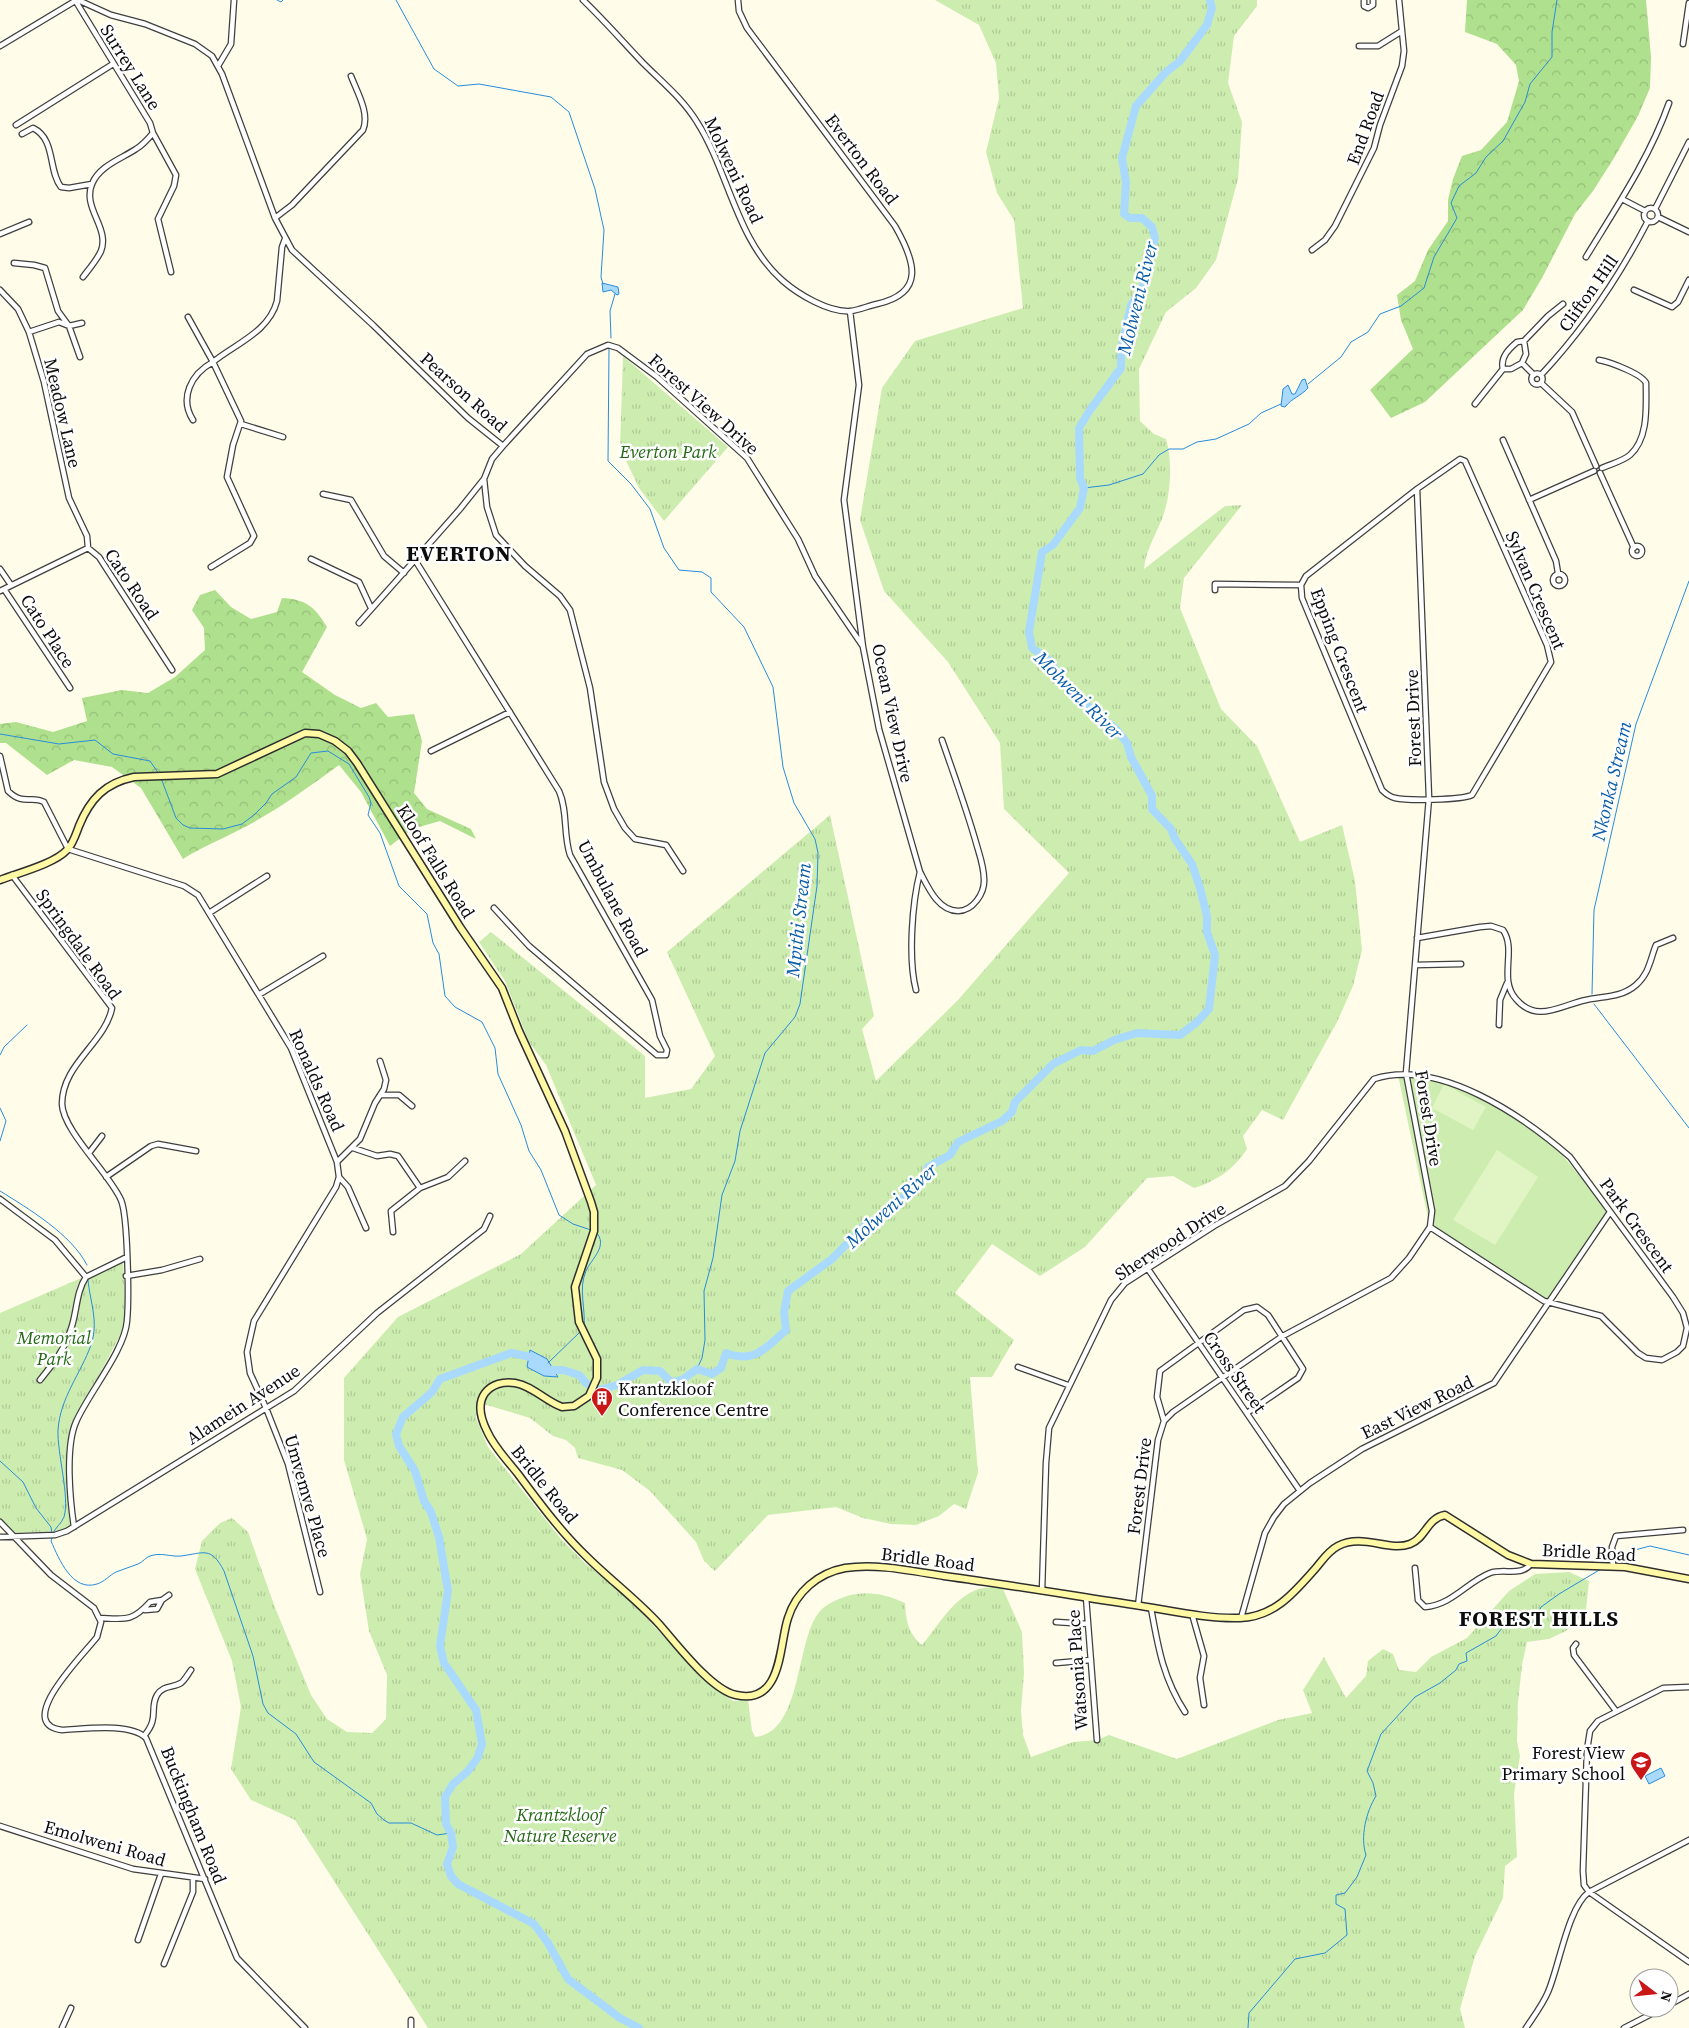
<svg xmlns="http://www.w3.org/2000/svg" width="1689" height="2028" viewBox="0 0 1689 2028" font-family="'Source Serif 4',serif">
<style>
.grass{fill:#cdedb0}
.forest{fill:url(#forest-crowns)}
.park{fill:url(#park-tufts)}
.pitch{fill:#e1f4c3}
.water{fill:#a9dafd;stroke:#288cdb}
.lines{fill:none;stroke-linecap:round;stroke-linejoin:round}
.stream{stroke:#288cdb;stroke-width:1}
.river{stroke:#a9dafd;stroke-width:8}
.street-casing{stroke:#3f3f3f;stroke-width:7}
.secondary-casing{stroke:#2e2e2e;stroke-width:9}
.street{stroke:#fff;stroke-width:4.5}
.secondary{stroke:#fff9a5;stroke-width:6}
.labels{text-anchor:middle;dominant-baseline:central;stroke-width:5;stroke-linejoin:round;paint-order:stroke}
.street-label{font-size:18px;fill:#0c0c0c;stroke:#fff}
.park-label{font-size:18px;font-style:italic;fill:#246916;stroke:#fff}
.poi-label{font-size:18px;fill:#0c0c0c;stroke:#fff;text-anchor:start}
.water-label{font-size:19px;font-style:italic;fill:#095ca9;stroke:#fff}
.district-label{font-size:22px;font-weight:bold;letter-spacing:1px;fill:#0c0c0c;stroke:#fff}
</style>
<defs>
<pattern id="forest-crowns" width="20" height="18" patternUnits="userSpaceOnUse" patternTransform="scale(1.25)"><rect width="20" height="18" fill="#afe08d"/><path d="M2 6a3 3 0 1 1 6 0M12 15a3 3 0 1 1 6 0" fill="none" stroke="#95bf78"/></pattern>
<pattern id="park-tufts" width="24" height="20" patternUnits="userSpaceOnUse" patternTransform="scale(1.25)"><rect width="24" height="20" fill="#cdedb0"/><path d="M3 7l-1-3M5 7V3M7 7l1-3M15 17l-1-3M17 17v-4M19 17l1-3" fill="none" stroke="#afca96"/></pattern>
</defs>
<rect width="100%" height="100%" fill="#fffcea"/>
<path class="grass" d="M1398,1075L1440,1078L1519,1118L1552,1143L1609,1210L1549,1302L1430,1227Z"/>
<path class="forest" d="M1467,0H1646L1651,57L1650,88L1638,116L1614,158L1593,191L1575,214L1542,278L1523,310L1425,402L1391,418L1370,390L1413,349L1401,320L1397,295L1415,281L1428,250L1448,221V200L1453,179L1462,156L1481,150L1507,122L1519,81L1516,65L1497,44L1465,32Z
M215,590L231,607L251,619L277,612L282,598C306,599 315,607 327,627L302,672L335,695L361,708L376,703L388,717L414,714L422,741L414,793L427,809L471,829L476,839L440,821L412,829L390,846L361,792L339,765C306,789 272,814 235,832C218,841 200,848 183,859L141,788L112,767L74,760L47,775L6,743H0V724L16,722L53,732L87,721L82,698L122,690L148,693L175,677L205,650L204,628L192,610L200,595Z"/>
<path class="park" d="M935,0H1257V6L1234,36L1228,83L1242,122L1238,179L1216,260L1196,288L1166,312L1139,369L1140,421L1154,434L1166,439C1172,459 1171,486 1166,506C1161,528 1146,546 1144,569L1225,506L1242,505L1184,578L1180,608L1221,709L1257,746L1300,842L1342,825L1355,881L1362,950L1353,986L1337,1022L1283,1120L1262,1110L1243,1136L1247,1149C1234,1169 1217,1181 1194,1188L1173,1176L1147,1178L1085,1247L1040,1276L992,1244L955,1293L1014,1340L992,1377H970L978,1473L966,1509L954,1504L939,1516L916,1525L891,1524L863,1518L836,1507L768,1515L715,1571L704,1561L696,1542L650,1491L622,1470L578,1458L575,1448L566,1440L553,1436L530,1418L477,1402L476,1418L488,1447L561,1539L585,1563L627,1597L702,1678L733,1701L748,1700L752,1731L755,1737C803,1733 795,1639 820,1611C826,1604 838,1599 847,1596C867,1590 886,1594 905,1603C906,1621 908,1633 922,1645C943,1620 964,1578 1003,1589L1022,1632L1024,1673L1021,1711L1023,1735L1031,1757L1073,1742L1097,1740L1109,1735L1177,1759L1278,1720L1312,1713L1303,1690L1324,1657L1346,1698L1366,1676L1368,1661L1383,1649L1393,1654L1399,1670L1416,1672L1431,1657L1467,1638L1509,1591L1535,1574L1569,1572L1589,1581L1586,1610L1566,1631L1549,1639L1527,1642L1522,1665L1518,1702L1517,1742L1520,1756L1514,1794L1517,1857L1505,1866L1503,1898L1475,1956L1460,2009L1465,2028H428L295,1820L251,1800L231,1769L241,1707L232,1661L195,1569L202,1541L220,1523L232,1518L248,1532L276,1610L311,1695L327,1719L347,1732L372,1733L386,1719L387,1675L369,1631L360,1574L367,1539L344,1460V1378L398,1317L521,1254L596,1185L546,1065L529,1042L505,981L479,942L491,932L645,1056V1098L691,1089L715,1056L667,952L830,815L874,1016L862,1029L876,1081L958,1000L1069,873L1004,809L1000,743L948,662L884,591L860,520L882,388L915,341L1023,308L1014,220L997,193L986,152L999,98L996,63L979,25Z
M623,356L728,447L664,521L639,488L620,448Z
M123,1260L126,1324L70,1430V1527L67,1531L13,1533L0,1520V1313Z"/>
<path class="pitch" d="M1444,1084L1486,1107L1473,1130L1432,1108Z
M1497,1150L1538,1177L1495,1245L1453,1220Z"/>
<path class="water" d="M602,283L618,287L619,294L617,295L611,290L603,292Z
M1305,379L1308,388C1301,396 1292,398 1285,407L1281,406L1283,389L1288,385L1292,394H1295L1302,380Z
M530,1350L547,1359L558,1377L544,1376L527,1367Z
M1661,1768L1665,1776L1649,1784L1645,1776Z"/>
<g class="lines">
<path class="stream" d="M277,0L281,2L283,0
M396,0L434,69L458,86L479,84L551,97L569,112L595,189L604,230L601,277L603,284
M611,338L610,311L615,294
M609,349L608,461L631,484L650,509L664,548L679,570L702,572L711,578V592L744,627L773,687L783,767L794,803L815,839L818,853L817,886L800,1004L795,1017L765,1053L740,1131L735,1161L722,1195L713,1258L704,1291L705,1340L702,1358L697,1369
M1308,384L1341,357L1351,342L1368,332L1380,314L1401,306L1424,288L1434,257L1457,218L1451,203L1459,186L1476,173L1486,157L1503,141L1525,102L1530,84L1552,57V32L1557,0
M1084,488L1109,485L1143,474L1159,455L1169,449H1183L1197,442L1216,439L1249,424L1261,413L1281,404
M0,734L59,744L95,740L113,754L150,761L159,774
M161,778L176,818L183,825L190,828L223,829L242,824L254,815L266,803L272,794L296,777L311,753L328,751L349,764L369,797L371,803L368,815L380,833L399,886L427,914L433,943L439,954L445,996L455,1007L482,1022L495,1048L498,1074L521,1125L529,1151L541,1170L559,1215L573,1224L591,1230
M1592,994L1594,910L1636,724L1689,581
M1594,1004L1689,1128
M0,1055L4,1047L27,1025
M0,1108L6,1121L0,1141
M0,1191C29,1209 71,1234 87,1265
M584,1327C586,1309 578,1289 586,1271C591,1259 609,1246 596,1232
M548,1363L580,1332
M0,1461L23,1482L36,1508L51,1527L52,1534
M53,1533C56,1527 61,1524 64,1517C70,1497 57,1453 58,1430C60,1398 81,1373 91,1345C99,1322 90,1302 88,1280
M52,1538L51,1541C59,1559 72,1592 97,1584C104,1582 110,1575 116,1572C123,1569 131,1567 138,1564C143,1562 146,1557 150,1556C161,1552 170,1557 181,1556C204,1553 211,1546 224,1571L253,1656L263,1704L268,1713L296,1734L314,1762L371,1803L377,1814L384,1820L389,1823H411L437,1835L451,1833
M1616,1555L1650,1546L1689,1555
M1248,2028L1249,2013L1295,1959L1325,1953L1347,1935L1345,1909L1336,1904V1895L1345,1893L1357,1877L1366,1855C1360,1837 1366,1812 1376,1796L1373,1783L1367,1771L1381,1734L1415,1697L1440,1683L1456,1670L1459,1664L1467,1661L1466,1653L1496,1636L1510,1617L1528,1623L1534,1622L1541,1607L1559,1594L1601,1569"/>
<path class="river" d="M538,1364L531,1357L511,1353L440,1379L432,1392L403,1417L396,1434L399,1446L415,1471L424,1501L431,1512L439,1537L448,1591L440,1646L444,1663L476,1710L482,1744L478,1757L468,1771L453,1784L445,1797L446,1824L451,1833L453,1847L447,1864L451,1876L458,1884L534,1924L548,1943L568,1979L620,2018L639,2028
M548,1370H563L579,1375L586,1383L599,1390L617,1385L643,1370L660,1371L671,1382L682,1380L697,1369L712,1374L721,1368L726,1353C754,1364 766,1348 786,1330L784,1312L788,1291L832,1259L865,1225L887,1213L924,1177L928,1167L950,1155L958,1142L1002,1121L1012,1112L1015,1102L1053,1064L1081,1050L1093,1051L1114,1040L1137,1033L1180,1035L1197,1022L1209,1009L1215,955L1207,932V916L1200,888L1192,864L1175,839L1171,829L1152,809V796L1131,757L1127,743L1116,729L1074,695L1048,659L1032,648L1029,632L1042,552L1053,545L1080,508L1084,488L1080,478L1079,428L1090,410L1121,368V350L1131,305L1142,289L1155,238L1152,227L1142,218H1130L1124,214L1126,182L1122,158L1136,106L1165,73L1180,61L1207,25L1212,8L1210,0"/>
<g class="street-casing">
<path id="street" d="M75,0L150,123L153,133C148,139 143,145 136,149C121,159 99,166 92,184C82,208 110,228 101,251C97,260 89,269 83,277
M78,0L111,15L145,24L195,44L212,56L222,74L275,218L292,250L373,325L468,418L503,446L492,459L484,479L487,507L496,535L525,566L560,596L570,610L590,688L604,782L614,809L625,828L635,839L666,845L683,871
M583,0C604,20 623,42 643,63C662,82 683,99 697,122C729,172 736,240 783,281C798,294 829,313 851,311C859,310 868,306 877,304C926,293 915,261 895,226L747,28L739,11L738,0
M1364,0V6L1368,8L1373,5V0
M1683,44L1689,3
M0,46L75,1
M1359,46H1378L1402,31
M218,66L231,44L234,0
M16,125L113,64
M153,133L176,175L174,186L158,219L171,272
M22,134L33,128C56,139 48,171 61,187L69,188L92,184
M1622,199L1645,211
M1644 215a7 7 0 1 1 14 0a7 7 0 1 1-14 0Z
M1655,209L1689,142
M1658,217L1689,232
M275,218L292,205L363,130C370,113 357,92 351,76
M0,234L29,222
M1312,250L1325,240L1335,226L1374,148L1380,125L1402,66L1404,51L1399,0
M1586,257C1616,208 1650,157 1669,103
M14,263L34,265L45,268L58,311L69,326L80,357
M0,290L18,309L29,332L44,382L69,498L87,536L88,548
M1634,290L1672,307L1678,302L1689,280
M850,311L859,385L844,500L863,647L879,729L920,872C928,887 938,911 958,911C973,911 985,893 984,879C984,868 980,856 977,846C967,810 954,775 942,740
M188,317L213,362C191,374 179,398 193,420
M29,332L59,322L69,326L82,323
M1599,360C1610,362 1642,374 1646,383C1646,406 1649,438 1630,455C1623,461 1611,464 1602,468
M1522,363L1534,375
M1503,369H1511L1522,363L1526,354L1524,341
M1531.5 379a5.5 5.5 0 1 1 11 0a5.5 5.5 0 1 1-11 0Z
M1541,375C1584,329 1619,277 1648,221
M1541,383L1572,412L1596,466
M1475,404L1503,369C1500,357 1509,349 1517,342L1524,341L1548,316L1563,304
M241,424L283,437
M1503,440L1556,561L1558,573
M503,446L587,354L608,345L618,348L657,377L747,458L798,539L815,576L862,645
M1600,473L1634,548
M323,494L351,500L384,556L404,573
M1529,500L1594,471
M1632 551a5 5 0 1 1 10 0a5 5 0 1 1-10 0Z
M311,559L359,582L371,608
M415,560L559,791C568,811 563,834 570,855L652,1000L660,1036L667,1050L666,1055H657L529,946L494,908
M211,567L250,543L254,536L227,477L233,445L241,421L213,362C235,344 269,332 277,301L282,247L285,239
M0,569L11,585
M1553 580a6 6 0 1 1 12 0a6 6 0 1 1-12 0Z
M4,589L70,688
M1215,590V584L1301,585
M0,591L88,548L99,557L172,670
M359,623L460,509L484,479
M431,751L510,712
M0,756L8,791C23,806 32,795 44,802L68,849L184,886L198,895L291,1048L337,1162L339,1177L336,1187L254,1321L247,1352L250,1373L266,1408L288,1464L320,1592
M12,875L112,1008C105,1043 62,1064 62,1104C63,1131 109,1173 121,1200C128,1216 129,1300 127,1321C125,1350 88,1394 76,1422C65,1447 70,1500 74,1527
M209,913L267,876
M1417,938L1480,927L1491,926L1503,930C1517,950 1498,979 1516,999C1537,1024 1561,1005 1586,1000C1603,996 1621,998 1636,985C1649,974 1650,960 1656,945L1673,938
M1415,965L1461,964
M916,990C908,959 912,903 920,872
M260,994L323,956
M1499,1025L1500,1000L1507,983
M380,1095H399L412,1106
M353,1148L377,1156L390,1154L398,1156L420,1188
M89,1153L102,1136
M337,1162L360,1139L375,1103L384,1089L386,1080L380,1061
M106,1177L151,1146L158,1144L196,1151
M339,1177L348,1187L366,1228
M0,1199L55,1240L86,1277L125,1258
M393,1232L391,1211L420,1188L448,1177L465,1161
M1148,1269L1300,1491
M126,1276L162,1270L200,1259
M1018,1367L1068,1385
M40,1380C53,1364 65,1349 71,1329C77,1312 76,1292 86,1277
M1164,1421L1157,1397L1160,1371L1244,1310L1257,1307L1268,1315L1303,1369L1298,1378L1247,1413
M0,1522L51,1575L94,1608L101,1622L97,1637C86,1652 12,1724 62,1730C84,1729 130,1722 146,1738L237,1958L305,2028
M0,1537L55,1535L67,1531L294,1391L377,1313L484,1229L490,1216
M1613,1566L1612,1547L1616,1536L1683,1530
M1415,1568L1418,1600L1425,1607C1452,1605 1467,1582 1490,1573C1504,1568 1521,1577 1531,1564
M1042,1591L1046,1463L1049,1428L1111,1300L1125,1283L1214,1226L1285,1186L1309,1161L1374,1079C1439,1058 1523,1116 1570,1157L1673,1297L1683,1313L1687,1328L1683,1346L1677,1352L1662,1360L1646,1358L1638,1353L1601,1316L1544,1301L1430,1227
M1086,1597L1097,1740
M1138,1606L1158,1440L1164,1421L1173,1412L1281,1337L1391,1278L1409,1258L1430,1227L1432,1211L1406,1073L1429,798L1417,489L1460,459L1465,461L1547,645L1551,662L1472,795C1461,800 1408,801 1395,798C1390,797 1386,794 1382,790L1302,598L1301,585L1306,576L1417,489
M1151,1608C1158,1647 1163,1678 1185,1712
M145,1610L157,1609L162,1600
M1192,1614L1204,1656L1200,1678L1204,1705
M100,1618C126,1619 132,1622 150,1602L162,1600L169,1595
M1241,1618L1265,1533L1274,1517L1284,1504L1310,1483L1362,1449L1494,1383L1610,1212
M1056,1622L1088,1624
M1576,1644L1573,1648L1574,1655L1616,1711
M1056,1663L1091,1660
M1689,1687L1663,1688L1598,1721L1590,1731L1587,1750L1583,1871L1584,1885L1589,1892L1689,1962
M144,1736C160,1717 149,1709 157,1695C163,1685 173,1688 181,1683C185,1680 188,1674 191,1670
M0,1826L133,1869L205,1879
M138,1940L161,1874
M164,1964L193,1892V1878
M1669,2005L1689,1994
M62,2028L71,2008
M411,2028V2020
M1526,2028C1534,2016 1543,2004 1548,1992C1559,1967 1568,1907 1589,1892L1689,1840
M1624,2028L1663,2008"/>
</g>
<g class="secondary-casing">
<path id="secondary" d="M0,880C18,873 54,864 67,850C73,844 76,834 79,826C90,799 105,783 134,777L217,774L305,733L319,734L335,741L348,751L357,763L460,927L502,988L519,1031L565,1131L591,1202L594,1212V1231L575,1287L579,1322L597,1359V1378L589,1396L574,1406L562,1407C545,1401 533,1386 515,1383C504,1381 492,1384 485,1393C477,1404 481,1419 487,1431C494,1447 507,1460 518,1474C539,1502 560,1531 586,1556C609,1579 636,1599 659,1624C676,1643 711,1690 736,1695C783,1706 779,1644 788,1618C796,1592 818,1573 845,1568C876,1563 912,1571 944,1576C1010,1585 1075,1596 1141,1606C1173,1611 1207,1619 1240,1618C1274,1617 1294,1593 1315,1569C1322,1561 1328,1551 1338,1546C1363,1533 1389,1552 1410,1544C1426,1538 1427,1518 1445,1515L1508,1555L1531,1564L1625,1567L1689,1579"/>
</g>
<use href="#street" class="street"/>
<use href="#secondary" class="secondary"/>
</g>
<defs>
<g id="building-pin" transform="scale(1.125)"><path d="M0 17L-7.5 6A9.5 9.5 0 1 1 7.5 6Z" fill="#c91617" stroke="#fff"/><path d="M-4-6H4V6H1V3H-1V6H-4ZM-2.5-4.3h1.7v1.8h-1.7ZM.8-4.3h1.7v1.8H.8ZM-2.5-1h1.7V.8h-1.7ZM.8-1h1.7V.8H.8Z" fill="#fff"/></g>
<g id="school-pin" transform="scale(1.125)"><path d="M0 17L-7.5 6A9.5 9.5 0 1 1 7.5 6Z" fill="#c91617" stroke="#fff"/><path d="M0-5L7-2L0 1L-7-2ZM-4 1L0 2.5L4 1V4Q0 6-4 4Z" fill="#fff"/></g>
</defs>
<g fill-rule="evenodd">
<use href="#building-pin" x="602" y="1398"/>
<use href="#school-pin" x="1641" y="1762"/>
</g>
<g class="labels">
<g class="street-label">
<text transform="translate(131 67) rotate(58)">Surrey Lane</text>
<text transform="translate(1365 128) rotate(-70)">End Road</text>
<text transform="translate(862 159) rotate(53)">Everton Road</text>
<text transform="translate(734 170) rotate(65)">Molweni Road</text>
<text transform="translate(1588 293) rotate(-55)">Clifton Hill</text>
<text transform="translate(464 392) rotate(42)">Pearson Road</text>
<text transform="translate(704 404) rotate(42)">Forest View Drive</text>
<text transform="translate(63 413) rotate(77)">Meadow Lane</text>
<text transform="translate(132 584) rotate(56)">Cato Road</text>
<text transform="translate(1536 590) rotate(67)">Sylvan Crescent</text>
<text transform="translate(48 631) rotate(57)">Cato Place</text>
<text transform="translate(1340 650) rotate(69)">Epping Crescent</text>
<text transform="translate(893 713) rotate(78)">Ocean View Drive</text>
<text transform="translate(1413 718) rotate(-92)">Forest Drive</text>
<text transform="translate(436 861) rotate(58)">Kloof Falls Road</text>
<text transform="translate(613 898) rotate(62)">Umbulane Road</text>
<text transform="translate(79 944) rotate(54)">Springdale Road</text>
<text transform="translate(317 1080) rotate(66)">Ronalds Road</text>
<text transform="translate(1429 1118) rotate(81)">Forest Drive</text>
<text transform="translate(1637 1225) rotate(54)">Park Crescent</text>
<text transform="translate(1170 1241) rotate(-33)">Sherwood Drive</text>
<text transform="translate(1235 1372) rotate(55)">Cross Street</text>
<text transform="translate(243 1404) rotate(-33)">Alamein Avenue</text>
<text transform="translate(1417 1407) rotate(-26)">East View Road</text>
<text transform="translate(545 1484) rotate(51)">Bridle Road</text>
<text transform="translate(1139 1486) rotate(-83)">Forest Drive</text>
<text transform="translate(308 1496) rotate(74)">Umvemve Place</text>
<text transform="translate(1589 1552) rotate(3)">Bridle Road</text>
<text transform="translate(928 1559) rotate(7)">Bridle Road</text>
<text transform="translate(1077 1670) rotate(-94)">Watsonia Place</text>
<text transform="translate(194 1815) rotate(68)">Buckingham Road</text>
<text transform="translate(105 1843) rotate(16)">Emolweni Road</text>
</g>
<g class="park-label">
<text x="668" y="451">Everton Park</text>
<text x="54" y="1337">Memorial<tspan x="54" dy="21">Park</tspan></text>
<text x="560" y="1814">Krantzkloof<tspan x="560" dy="21">Nature Reserve</tspan></text>
</g>
<g class="poi-label">
<text x="618" y="1388">Krantzkloof<tspan x="618" dy="21">Conference Centre</tspan></text>
<text x="1625" y="1752" text-anchor="end">Forest View<tspan x="1625" dy="21">Primary School</tspan></text>
</g>
<g class="water-label">
<text transform="translate(1137 298) rotate(-76)">Molweni River</text>
<text transform="translate(1079 695) rotate(45)">Molweni River</text>
<text transform="translate(1611 781) rotate(-77)">Nkonka Stream</text>
<text transform="translate(798 920) rotate(-84)">Mpithi Stream</text>
<text transform="translate(891 1205) rotate(-42)">Molweni River</text>
</g>
<g class="district-label">
<text x="459" y="553">EVERTON</text>
<text x="1539" y="1618">FOREST HILLS</text>
</g>
</g>
<g transform="translate(1654 1993) rotate(106)"><circle r="24" fill="#ffffff" stroke="#9e9e9e"/>
<path d="M0-4L9 19L0 12L-9 19Z" fill="#c91617"/>
<text y="-8" font-size="14" font-weight="bold" text-anchor="middle" fill="#0c0c0c">N</text>
</g>
</svg>
